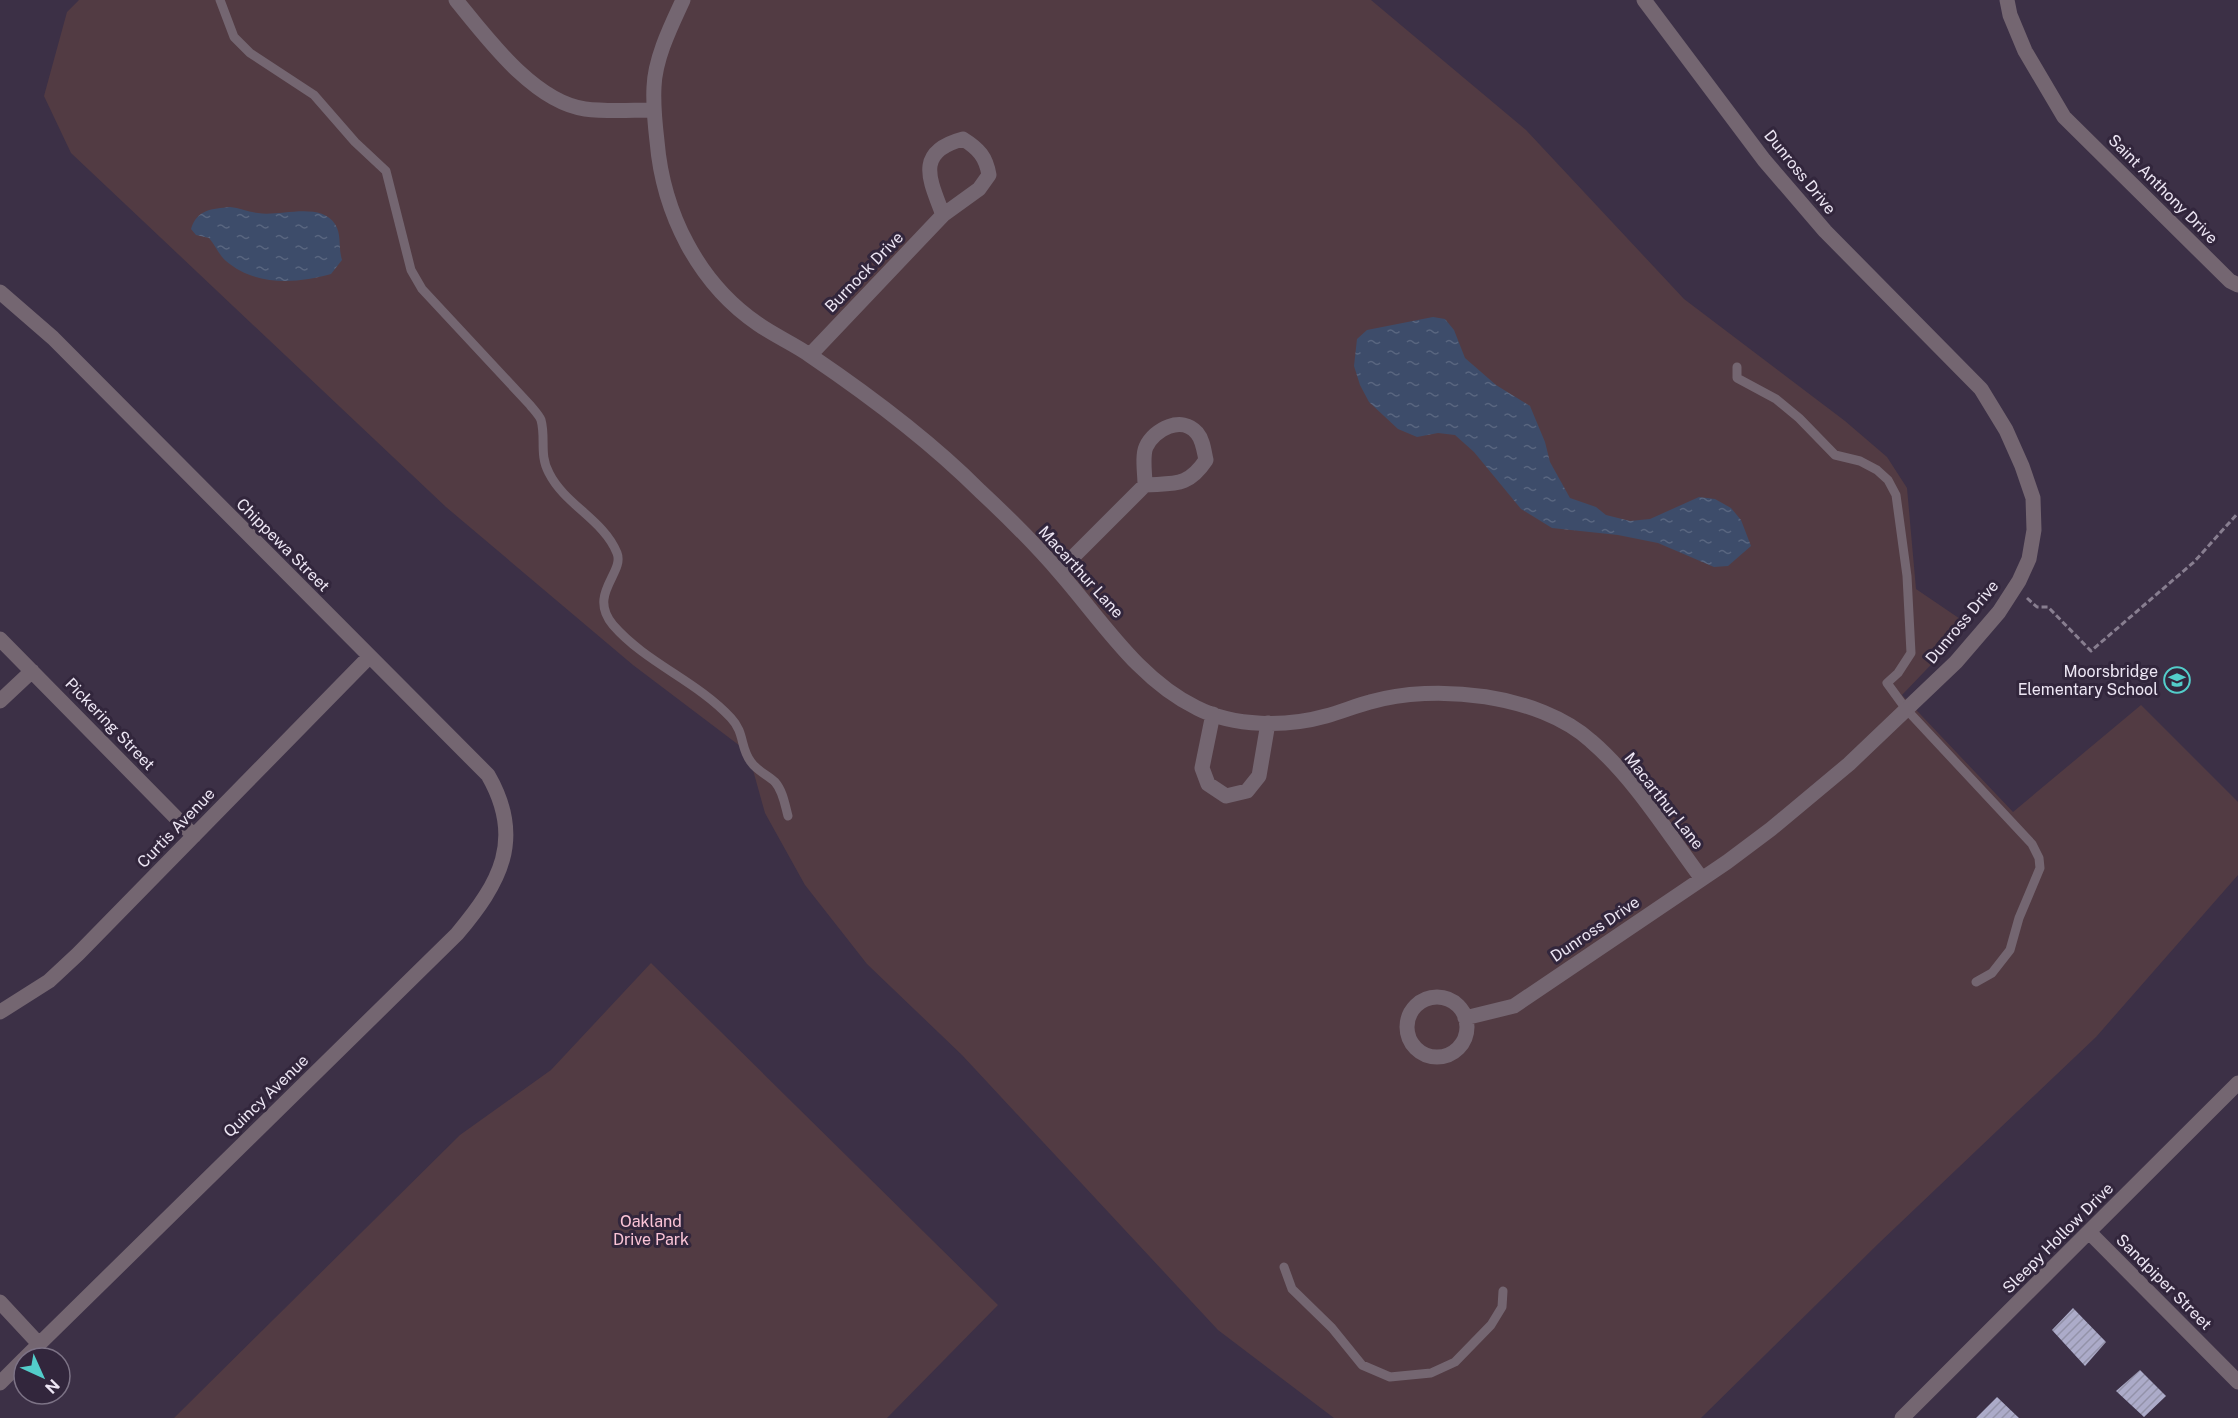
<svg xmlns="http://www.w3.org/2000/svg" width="2238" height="1418" viewBox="0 0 2238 1418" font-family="'Public Sans',sans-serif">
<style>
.green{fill:#523b43}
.water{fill:url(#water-ripples)}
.building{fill:url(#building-hatch)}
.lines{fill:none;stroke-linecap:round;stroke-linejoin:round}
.path{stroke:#887e90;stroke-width:3;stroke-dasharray:6 3;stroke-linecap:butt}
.lane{stroke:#746671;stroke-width:9}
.street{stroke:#746671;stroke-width:15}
.labels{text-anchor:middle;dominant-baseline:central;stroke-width:6;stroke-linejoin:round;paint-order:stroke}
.street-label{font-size:16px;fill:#ede6f4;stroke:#32263c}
.poi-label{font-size:16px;fill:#ede6f4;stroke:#32263c;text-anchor:end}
.park-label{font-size:16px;fill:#fbc4d7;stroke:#32263c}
</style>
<defs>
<pattern id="water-ripples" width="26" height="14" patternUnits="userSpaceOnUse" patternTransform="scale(1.5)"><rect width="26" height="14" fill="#3d4c6a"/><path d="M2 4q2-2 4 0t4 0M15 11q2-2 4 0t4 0" fill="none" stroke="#596680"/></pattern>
<pattern id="building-hatch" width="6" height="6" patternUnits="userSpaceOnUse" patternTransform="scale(1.5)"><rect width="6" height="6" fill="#acabc9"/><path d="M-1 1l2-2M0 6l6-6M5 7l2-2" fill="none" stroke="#9392a9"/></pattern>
</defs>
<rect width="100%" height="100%" fill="#3c3046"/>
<path class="green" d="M79,0H1371L1526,130L1684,299L1845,421L1887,457L1907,488L1916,589L1969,625L1902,695L2013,812L2141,705L2238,802V875L2096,1037L1879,1243L1701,1418H1334L1218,1330L962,1055L867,964L805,885L765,813L748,752L633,665L446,507L71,153L44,96L67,12Z
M651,963L998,1305L887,1418H174L460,1135L551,1070Z"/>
<path class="water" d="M230,207C240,208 248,212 258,213C279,217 320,201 335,224C342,235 338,247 342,260L331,274C296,284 255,286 226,261C219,255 215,245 209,238L196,235L191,229C197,209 212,209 230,207Z
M1433,317L1445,319L1454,330L1465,358L1496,385L1530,406L1545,442L1550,462L1570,498L1596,507L1606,515L1630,521L1650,519L1699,497L1715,499L1731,508L1741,520L1751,546L1728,566L1714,567L1658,543L1618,535L1552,528L1521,509L1474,452L1455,435L1438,433L1417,437L1398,429L1369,402L1360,385L1354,366L1357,339L1367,330Z"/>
<path class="building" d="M2073,1308L2106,1342L2085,1366L2052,1330Z
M2140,1370L2166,1396L2144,1417L2116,1391Z
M1997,1397L2019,1418H1976Z"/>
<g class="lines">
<path class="path" d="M2027,598L2037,607H2048L2091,651L2194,562L2238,513"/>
<path class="lane" d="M220,0L234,37L250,53L314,95L355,142L386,171L411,270L422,289L530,405C533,409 539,415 541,420C546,438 539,455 549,473C565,505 604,520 617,553C625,573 587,594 613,625C646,663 697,681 731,718C745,733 740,748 751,762C757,771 768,775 775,782C783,791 785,805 788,816
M1737,367V378L1776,399L1799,418L1835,455L1860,461L1877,470L1888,480L1896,495L1907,576L1911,653L1898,673L1887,683L1906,709L2032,844L2039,858L2040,868L2019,918L2010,950L1992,973L1976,982
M1284,1267L1292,1289L1332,1328L1362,1365L1390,1377L1431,1373L1455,1362L1491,1325L1502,1307L1503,1291"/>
<path class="street" d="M456,0C487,38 534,102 585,109C608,112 631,110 654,110
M683,0C671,26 655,58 654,87C653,105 655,124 657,141C663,213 698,283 758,324C775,336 794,344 811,356C870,396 930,441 980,491C1008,517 1036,545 1061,574C1102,621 1139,680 1197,708C1234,727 1287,727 1326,716C1341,712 1355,706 1370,702C1435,683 1539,694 1591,741C1635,779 1667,832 1702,879
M2007,0L2010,15L2025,51L2064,117L2230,281L2238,285
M0,292L53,338L488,775C525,839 500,883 457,934L25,1358
M810,355L943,215L979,189L989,175C986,157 979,149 963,139C914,152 930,180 943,215
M1059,571L1145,485C1175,483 1188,487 1206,460C1204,451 1203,440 1197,433C1182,415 1154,429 1146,447C1142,456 1145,474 1145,485
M0,639L194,836
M0,701L32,671
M1213,714L1202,768L1208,784L1226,796L1247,791L1259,776L1268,723
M1407 1027a30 30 0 1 1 60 0a30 30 0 1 1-60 0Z
M0,1012L49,981L78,954L369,657
M1465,1018L1514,1006L1727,862L1771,829L1849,764L1956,662L1999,612L2019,581L2029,559L2034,530L2033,498L2022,466L2006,430L1981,389L1825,231L1764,160L1644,0
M2089,1232L2238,1382
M0,1302L39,1344
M0,1383L24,1359
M1902,1418L2238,1083"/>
</g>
<defs>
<g id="school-ring" transform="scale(1.35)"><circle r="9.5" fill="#32263c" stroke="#53cdca" stroke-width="1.5"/><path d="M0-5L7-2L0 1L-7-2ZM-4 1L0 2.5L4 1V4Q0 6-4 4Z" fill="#53cdca"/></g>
</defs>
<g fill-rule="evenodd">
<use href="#school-ring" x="2177" y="680"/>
</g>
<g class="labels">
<g class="street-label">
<text transform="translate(1800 172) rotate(51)">Dunross Drive</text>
<text transform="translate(2163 189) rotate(45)">Saint Anthony Drive</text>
<text transform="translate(864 272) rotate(-46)">Burnock Drive</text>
<text transform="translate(283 545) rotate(45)">Chippewa Street</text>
<text transform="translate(1081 572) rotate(48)">Macarthur Lane</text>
<text transform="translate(1962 622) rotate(-50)">Dunross Drive</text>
<text transform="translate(110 724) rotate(46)">Pickering Street</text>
<text transform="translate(1664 801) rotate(52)">Macarthur Lane</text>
<text transform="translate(176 828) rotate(-46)">Curtis Avenue</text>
<text transform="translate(1595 929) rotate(-34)">Dunross Drive</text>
<text transform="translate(266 1096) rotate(-44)">Quincy Avenue</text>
<text transform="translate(2058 1238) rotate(-45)">Sleepy Hollow Drive</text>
<text transform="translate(2164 1282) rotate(45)">Sandpiper Street</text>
</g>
<g class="poi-label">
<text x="2158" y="671">Moorsbridge<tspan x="2158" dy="18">Elementary School</tspan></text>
</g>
<g class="park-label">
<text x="651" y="1221">Oakland<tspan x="651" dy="18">Drive Park</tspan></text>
</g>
</g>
<g transform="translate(42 1376) rotate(135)"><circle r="28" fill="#32263c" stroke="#7d7386" stroke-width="1.5"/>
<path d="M0-4.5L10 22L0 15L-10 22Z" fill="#53cdca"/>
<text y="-9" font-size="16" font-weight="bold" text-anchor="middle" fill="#ede6f4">N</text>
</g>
</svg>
